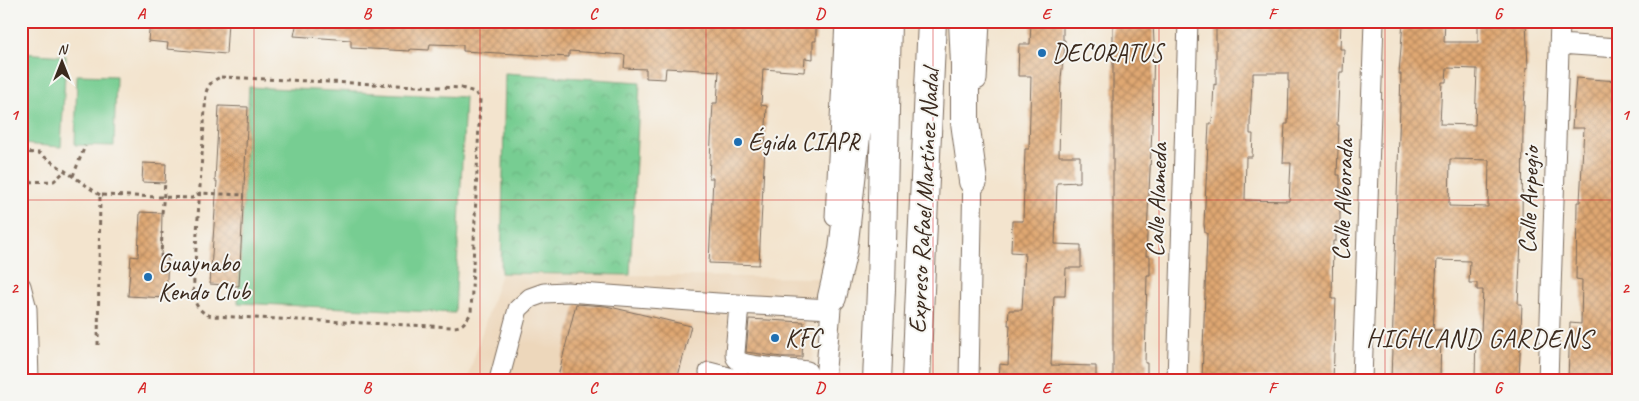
<svg xmlns="http://www.w3.org/2000/svg" width="1639" height="401" viewBox="0 0 1639 401" font-family="Caveat,sans-serif">
<style>
.built{fill:#edd7bb}
.park{fill:url(#park-crowns);stroke:#597c58}
.garden{fill:#77cd92;stroke:#597c58}
.building{fill:url(#building-cross-hatch);fill-rule:evenodd}
.lines{fill:none;stroke-linecap:round;stroke-linejoin:round}
.minor-casing{stroke:#7b6b5c;stroke-width:21}
.highway-casing{stroke:#7b6b5c;stroke-width:30}
.path{stroke:#7b6b5c;stroke-width:3;stroke-dasharray:4 4;stroke-linecap:butt}
.minor{stroke:#fff;stroke-width:19}
.highway{stroke:#fff;stroke-width:28}
.grid{fill:none;stroke:#d62828;stroke-width:1;stroke-opacity:0.55}
.poi-dot{fill:#1f6fb2;stroke:#f6f6f2;stroke-width:2}
.labels{text-anchor:middle;dominant-baseline:central;stroke-width:4;stroke-linejoin:round;paint-order:stroke}
.poi-label{font-size:25px;fill:#3b2a1e;stroke:#f6f6f2;text-anchor:start}
.street-label{font-size:25px;fill:#3b2a1e;stroke:#f6f6f2}
.neighbourhood-label{font-size:26px;letter-spacing:1px;fill:#3b2a1e;stroke:#f6f6f2}
.neatline{fill:none;stroke:#d62828;stroke-width:2}
.grid-label{font-size:16px;text-anchor:middle;font-weight:bold;fill:#d62828}
</style>
<defs>
<pattern id="park-crowns" width="20" height="18" patternUnits="userSpaceOnUse" patternTransform="scale(1.25)"><rect width="20" height="18" fill="#77cd92"/><path d="M2 6a3 3 0 1 1 6 0M12 15a3 3 0 1 1 6 0" fill="none" stroke="#68b07d"/></pattern>
<pattern id="building-cross-hatch" width="8" height="8" patternUnits="userSpaceOnUse" patternTransform="scale(1.25)"><rect width="8" height="8" fill="#dfa772"/><path d="M0 0l8 8M0 8l8-8" fill="none" stroke="#b6885d"/></pattern>
</defs>
<rect width="100%" height="100%" fill="#f6f6f2"/>
<filter id="ink" filterUnits="userSpaceOnUse"><feTurbulence type="fractalNoise" baseFrequency=".02" numOctaves="2"/><feDisplacementMap in="SourceGraphic" scale="10" xChannelSelector="R" yChannelSelector="G"/><feConvolveMatrix kernelMatrix="1 2 1 2 8 2 1 2 1" color-interpolation-filters="sRGB"/></filter>
<filter id="wash" filterUnits="userSpaceOnUse"><feTurbulence type="fractalNoise" baseFrequency=".0096" numOctaves="4" result="noise"/><feDisplacementMap in="SourceGraphic" scale="20" xChannelSelector="R" yChannelSelector="G"/><feGaussianBlur stdDeviation="1.12" result="paint"/><feColorMatrix in="noise" values="0 0 0 0 0 0 0 0 0 0 0 0 0 0 0 0 0 1.4 0 .05"/><feComposite in="paint" operator="in"/></filter>
<g filter="url(#wash)">
<rect width="100%" height="100%" fill="#f3e4ce"/>
<path class="built" d="M501,273L817,278L812,380H468L473,361Z"/>
<path class="park" d="M505,73L640,82L630,275L501,273Z"/>
<path class="garden" d="M21,53L66,56L61,147L21,144Z
M77,75L116,76L114,146L75,145Z
M249,87L465,97L455,313L238,303Z"/>
<g id="blocks">
<path class="building" d="M150,21H228L226,54L167,49L168,43L148,41Z
M297,21H816V41H813V59L805,58L804,72L763,69L761,105L767,106L759,265L709,263L713,178H709L713,103H717L719,71L666,68L665,79L646,78V69L624,68L625,55L569,51V57L463,51V45L430,44L429,50L410,49V51L351,48V40L294,36Z
M1031,21H1063V40H1065L1064,60H1063L1061,78L1059,156H1080V182L1057,183L1055,244L1081,245V268H1066L1065,296H1054L1051,365L1096,366V380H999L1000,364L1008,365L1010,325H1008L1009,310H1022L1025,253L1011,252L1012,221H1023L1025,149H1029L1031,76H1018L1019,44H1030Z
M1113,21H1153L1154,43L1152,128L1146,256H1150V275H1147L1145,363H1147V380H1113Z
M1216,21H1341L1340,49H1344L1343,72H1340L1339,83L1337,125H1339L1337,175H1340V222H1336V241H1333L1332,299H1336L1333,380H1287V377H1240V380H1202L1207,233H1205L1204,224L1209,123H1212L1214,84L1216,85ZM1253,73H1288V81H1289L1288,124H1285L1283,163H1291L1289,201L1245,200L1246,157H1252L1253,134H1250V123L1252,80H1253Z
M1403,21H1445L1444,42H1478V21H1526L1528,68H1526L1523,129L1522,221L1518,304H1522L1519,380H1475L1476,331H1481L1483,290H1477V283H1469L1470,261L1437,260L1433,330H1441L1440,380H1391L1401,74H1399ZM1447,68L1477,69L1475,125L1440,124L1442,82H1446ZM1450,159L1489,160L1488,207L1449,206Z
M1576,78L1618,81V380H1568L1570,323L1581,324L1582,280L1576,279L1577,202H1580L1584,128H1572Z
M219,106L248,107L239,286L210,284L217,181H215Z
M143,163L166,164L165,183L142,182Z
M140,212L162,213L161,258H168L166,298L128,296L131,256L138,257Z
M576,304L606,306L691,326L677,380H557Z
M749,319L804,322L802,357H782L746,352Z"/>
</g>
</g>
<g filter="url(#ink)">
<use href="#blocks" fill-opacity="0" stroke="#7b6b5c" stroke-width="1"/>
<g class="lines">
<g class="minor-casing">
<path id="minor" d="M1559,44L1618,48
M977,80L980,21
M835,217L845,21
M21,286L27,309L29,380
M739,305L735,353C735,356 735,358 738,360C745,367 794,369 807,371L806,380
M709,372L740,380
M499,380L518,309L530,298L544,293L567,292L718,303L831,309
M825,380L832,297
M969,380L973,170
M1177,380L1188,21
M1362,380L1374,21
M1548,380L1560,21"/>
</g>
<g class="highway-casing">
<path id="highway" d="M963,21L965,64V122L973,181
M832,297L843,250L859,110L867,21
M877,380L881,289L887,21
M916,380L932,21"/>
</g>
<path class="path" d="M221,77L461,88L475,92L480,100L471,313C466,321 463,327 453,327L212,316C202,314 195,306 193,295L206,93C208,84 213,80 221,77Z
M21,152L39,153L100,195
M73,176L85,146
M21,182L54,181L65,171
M162,213L165,183
M161,258L162,232
M98,345L100,195L192,198L200,193L244,195"/>
<use href="#minor" class="minor"/>
<use href="#highway" class="highway"/>
</g>
</g>
<path class="grid" d="M254,21V380M480,21V380M706,21V380M933,21V380M1159,21V380M1385,21V380M21,200H1618"/>
<g class="poi-dot">
<circle cx="1042" cy="53" r="5"/>
<circle cx="738" cy="142" r="5"/>
<circle cx="148" cy="277" r="5"/>
<circle cx="775" cy="338" r="5"/>
</g>
<g class="labels">
<g class="poi-label">
<text x="1052" y="53">DECORATUS</text>
<text x="748" y="142">Égida CIAPR</text>
<text x="158" y="263">Guaynabo<tspan x="158" dy="29">Kendo Club</tspan></text>
<text x="785" y="338">KFC</text>
</g>
<g class="street-label">
<text transform="translate(1157 200) rotate(-88)">Calle Alameda</text>
<text transform="translate(1343 200) rotate(-88)">Calle Alborada</text>
<text transform="translate(1529 200) rotate(-88)">Calle Arpegio</text>
<text transform="translate(924 201) rotate(-87)">Expreso Rafael Martínez Nadal</text>
</g>
<g class="neighbourhood-label">
<text x="1479" y="338">HIGHLAND GARDENS</text>
</g>
</g>
<rect width="1639" height="401" fill="none" stroke="#f6f6f2" stroke-width="55"/>
<g transform="translate(62 62)" stroke="#f6f6f2" stroke-width="4" paint-order="stroke">
<path d="M0-4L9 19L0 12L-9 19Z" fill="#3b2a1e"/>
<text y="-8" font-size="14" font-weight="bold" text-anchor="middle" fill="#3b2a1e">N</text>
</g>
<rect x="28" y="28" width="1584" height="346" class="neatline"/>
<g class="grid-label">
<text x="141" y="19">A</text>
<text x="367" y="19">B</text>
<text x="593" y="19">C</text>
<text x="820" y="19">D</text>
<text x="1046" y="19">E</text>
<text x="1272" y="19">F</text>
<text x="1498" y="19">G</text>
<text x="14" y="120">1</text>
<text x="1625" y="120">1</text>
<text x="14" y="293">2</text>
<text x="1625" y="293">2</text>
<text x="141" y="393">A</text>
<text x="367" y="393">B</text>
<text x="593" y="393">C</text>
<text x="820" y="393">D</text>
<text x="1046" y="393">E</text>
<text x="1272" y="393">F</text>
<text x="1498" y="393">G</text>
</g>
</svg>
